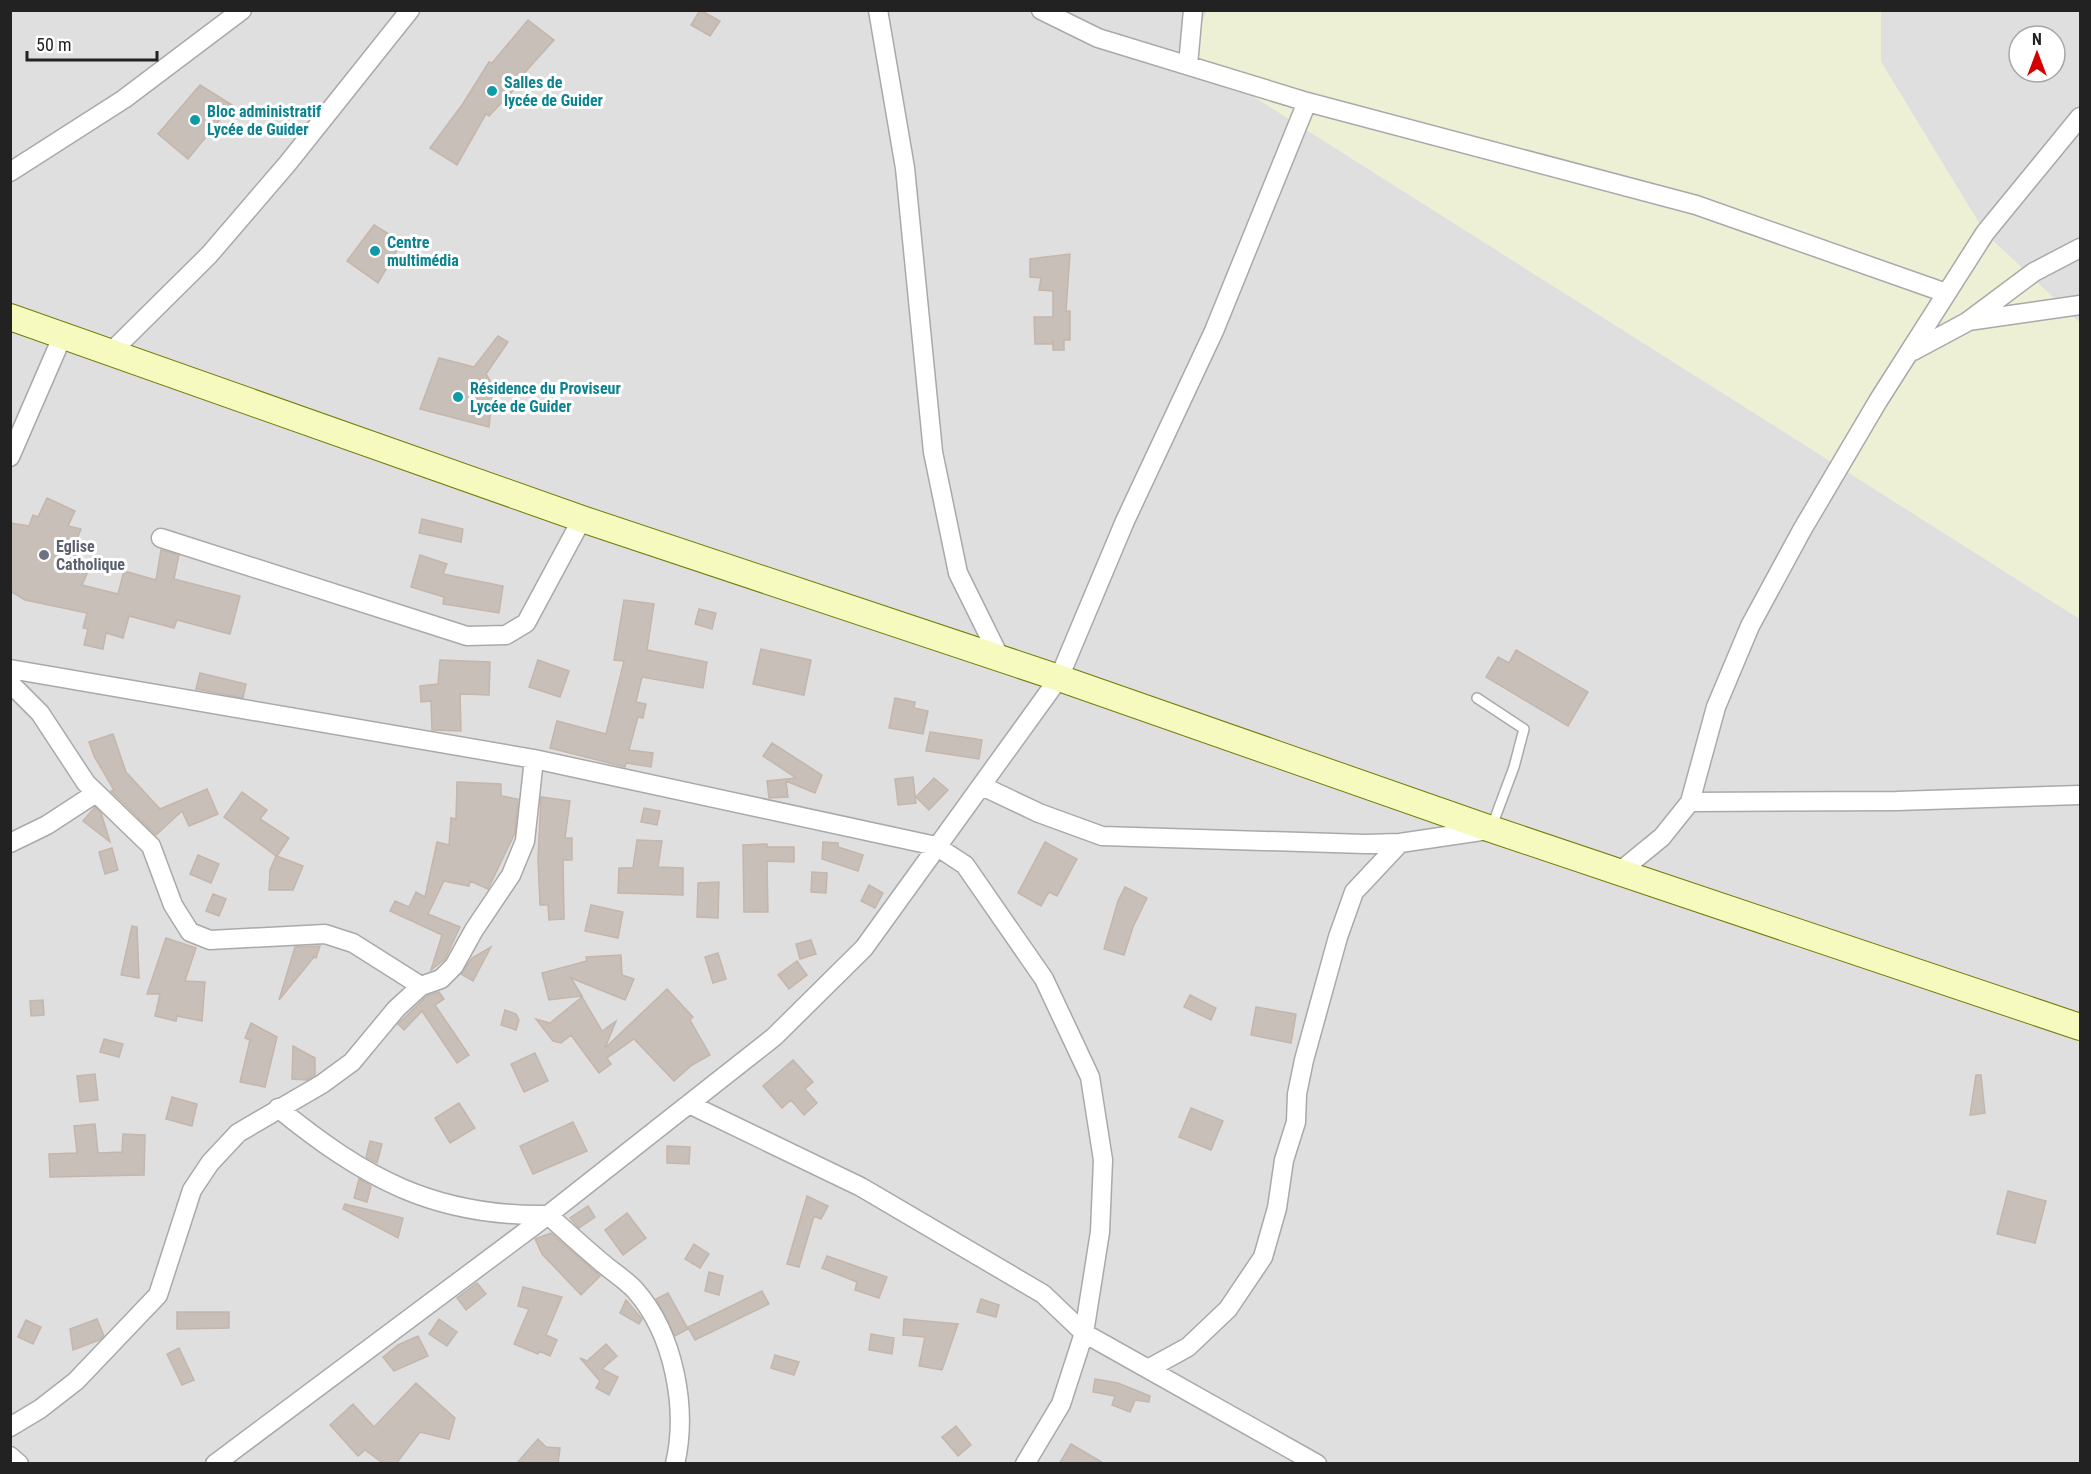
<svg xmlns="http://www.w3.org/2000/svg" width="2091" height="1474" viewBox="0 0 2091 1474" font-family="'Roboto Condensed',sans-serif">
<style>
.residential{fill:#e0dfdf;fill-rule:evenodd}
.farmland{fill:#eef0d5}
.building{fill:#c7bfb8;stroke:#c4b6ab;stroke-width:1.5}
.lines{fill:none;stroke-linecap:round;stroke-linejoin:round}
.lane-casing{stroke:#a9a9a9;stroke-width:12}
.street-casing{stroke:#a9a9a9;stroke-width:21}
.secondary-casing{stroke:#707d05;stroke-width:28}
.lane{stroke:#fff;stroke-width:9}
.street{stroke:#fff;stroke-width:18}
.secondary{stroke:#f7fabf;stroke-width:26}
.culture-dot{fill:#0f9aa8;stroke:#fff;stroke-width:2}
.worship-dot{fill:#6b7280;stroke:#fff;stroke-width:2}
.labels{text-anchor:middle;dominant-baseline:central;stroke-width:6;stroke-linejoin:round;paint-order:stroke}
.culture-label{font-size:16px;font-weight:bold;fill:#0d838f;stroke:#fff;text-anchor:start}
.worship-label{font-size:16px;font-weight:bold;fill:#5b616d;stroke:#fff;text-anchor:start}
</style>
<rect width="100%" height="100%" fill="#f2efe9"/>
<path class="residential" d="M10,11H1207L1188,55L2080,619V1463H11Z
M1881,11H2080V323L1985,233L1881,62ZM2019,36H2055V72H2019Z"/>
<path class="farmland" d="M1207,11H1881V62L1985,233L2080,323V619L1188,55Z"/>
<path class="building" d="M700,10L720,21L710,36L691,25Z
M528,20L554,40L518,80L521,82L489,116L486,114L457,165L430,148L462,105L489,62L492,63Z
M200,85L232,105L188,159L158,134Z
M374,225L402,242L378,283L347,261Z
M1070,254L1066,311H1070V340H1064V350H1053V340L1052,344H1035L1034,317H1053V291L1039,290L1041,278L1030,277V259Z
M498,336L508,342L486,374L493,386L489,427L420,409L439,358L474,367Z
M47,498L75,511L68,526L81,529L77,539L82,542L73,568L87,574L82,585L118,594L124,571L156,580L161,550L179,555L174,579L240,596L230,634L177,620L174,628L129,616L123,638L106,633L103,649L84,645L88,629L83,628L87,613L25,600L10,591V523L29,526L33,515L38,517Z
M422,519L463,529L461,542L419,533Z
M420,555L447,564L443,574L503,586L499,613L443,604L444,597L411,587Z
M624,600L654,604L647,650L707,662L703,688L642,677L636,702L646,704L643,718L638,717L629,750L653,753L651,767L626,763L625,767L550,748L557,721L606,734L624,661L614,660Z
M699,609L716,613L712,629L695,624Z
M761,649L811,660L804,695L753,684Z
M1516,650L1588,692L1568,726L1486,677L1498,657L1509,663Z
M440,660L490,662L489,695L460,694L461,731L432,730L431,701L421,702L420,686L438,684Z
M538,660L569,671L560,697L529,687Z
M200,673L246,684L243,698L196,689Z
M895,698L915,702L914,708L928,711L923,734L889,728Z
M930,732L982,740L979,759L926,751Z
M113,734L126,772L160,809L207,789L218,814L189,826L182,811L156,835L111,791L114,790L94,756L89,742Z
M772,743L822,775L815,793L786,781L788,797L769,798L767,781L796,778L763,756Z
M913,777L916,803L898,805L895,779Z
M934,778L948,790L929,810L916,797Z
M457,782L501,784V796L518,799L515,833L488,889L470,881L469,886L444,881L428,914L460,927L445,959L431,970L442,935L390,911L395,901L409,907L416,892L425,897L437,842L449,845L451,818L456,819Z
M242,792L267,810L260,819L289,838L277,856L303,866L293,890H269L270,870L276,856L224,817Z
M541,797L570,801L565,838H572V860H563L564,919L549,920L548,905H540L538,859Z
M95,807L101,813L110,842L83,821Z
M644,808L660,811L657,825L641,822Z
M637,840L662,841L658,867L683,868V895L618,893L619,868H633Z
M823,842L838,843V847L863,855L858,871L822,859Z
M1045,842L1077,859L1057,896L1049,892L1041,906L1018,893Z
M767,844V847H794V862L767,861L768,912H744L743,845Z
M112,848L118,870L105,874L99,852Z
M198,855L219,864L211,883L190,874Z
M812,872L827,873L826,893L811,892Z
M719,882L718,918L697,917L698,883Z
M869,885L883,893L875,908L861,901Z
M1125,887L1147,898L1133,927L1124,955L1104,949L1118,901Z
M213,894L226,899L219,916L206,911Z
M591,905L623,912L618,938L585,931Z
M132,926L137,927L139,978L121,975Z
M166,938L196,948L185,981L205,982L202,1021L177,1016L176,1021L155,1016L160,994H147Z
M811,940L816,954L800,959L796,944Z
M320,946L316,958L314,957L279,1000L295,947Z
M491,947L473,981L461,974L472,958Z
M718,953L726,979L713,983L705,957Z
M621,955L622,975L634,979L625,1000L571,978L582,996L549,1000L542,973L587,961L586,957Z
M797,961L807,975L789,989L778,975Z
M667,989L693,1017L690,1020L710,1055L692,1065L674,1081L634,1039L607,1058L611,1064L599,1073L571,1035L561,1043L553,1041L536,1019L550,1023L582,997L602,1031L616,1021L605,1048Z
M439,992L444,999L435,1005L469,1055L457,1063L422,1011L404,1030L398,1024L427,996Z
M1190,995L1216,1008L1211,1020L1184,1007Z
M43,1000L44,1015L31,1016L30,1001Z
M1256,1007L1296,1014L1291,1043L1251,1035Z
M505,1010L516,1014L519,1020L516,1030L501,1025Z
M251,1023L277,1037L265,1087L240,1082L250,1040L245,1038Z
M104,1039L123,1044L119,1057L100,1052Z
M293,1046L315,1058V1075L307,1080L292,1079Z
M535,1053L548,1081L524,1092L511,1064Z
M793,1060L813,1082L805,1089L817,1103L804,1115L791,1100L782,1108L763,1086Z
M95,1074L98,1100L80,1102L77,1076Z
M1976,1075H1981L1985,1113L1970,1115Z
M172,1097L197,1104L192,1126L166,1119Z
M459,1103L475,1128L450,1143L435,1118Z
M1191,1108L1223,1121L1211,1150L1179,1137Z
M573,1122L587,1151L533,1174L520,1146Z
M95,1124L98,1153L122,1152L123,1134L145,1135L144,1175L50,1177L49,1154L77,1153L74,1126Z
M370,1141L382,1144L377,1163L366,1157Z
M667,1146L690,1147L689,1164L667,1163Z
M359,1179L371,1186L367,1202L354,1198Z
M2008,1191L2046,1201L2035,1243L1997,1234Z
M807,1196L828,1206L821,1219L814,1216L799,1267L787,1264Z
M345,1204L403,1218L398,1238L343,1209Z
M588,1206L595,1217L579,1228L570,1218Z
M627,1213L646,1238L623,1255L605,1230Z
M551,1233L600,1276L581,1295L542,1254L535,1239Z
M694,1244L709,1254L700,1268L685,1259Z
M827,1256L887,1277L879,1298L855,1290L857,1282L822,1268Z
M709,1272L723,1276L719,1295L705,1291Z
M477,1283L486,1294L466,1310L457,1298Z
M523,1287L562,1297L546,1335L557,1340L550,1356L539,1351L538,1354L514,1344L529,1309L518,1306Z
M762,1291L769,1304L695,1340L688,1327Z
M668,1293L688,1329L675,1336L656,1299Z
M981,1299L999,1305L996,1317L977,1312Z
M626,1300L642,1319L639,1324L620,1313Z
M177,1312H229V1328L177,1329Z
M97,1319L104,1336L99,1340L73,1350L70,1329Z
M439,1319L457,1332L447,1346L429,1334Z
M904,1319L958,1324L942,1370L919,1366L925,1337L903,1335Z
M26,1320L41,1327L33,1344L18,1337Z
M871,1334L894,1338L892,1354L869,1350Z
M418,1336L428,1356L394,1371L383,1357L398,1345Z
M606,1344L617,1356L602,1369L618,1377L609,1395L596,1388L600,1381L580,1358L587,1361Z
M179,1348L194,1380L182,1385L167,1354Z
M775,1355L799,1362L794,1375L771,1368Z
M1095,1379L1118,1383L1150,1396L1149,1402L1135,1400L1130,1412L1112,1405L1115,1396L1093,1392Z
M416,1383L455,1418L449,1439L420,1432L396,1464H384L365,1450L358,1456L330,1425L353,1404L374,1427Z
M956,1426L971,1445L958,1456L942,1437Z
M538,1439L546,1447L560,1448L558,1464H516Z
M1071,1444L1105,1464H1059Z"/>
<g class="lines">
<g class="lane-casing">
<path id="lane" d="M1477,698L1524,729L1514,767L1492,826"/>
</g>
<g class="street-casing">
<path id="street" d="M878,10L905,168L933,452L958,573L1000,658
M1041,10L1098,38L1307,102L1696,205L1946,293
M1188,65L1193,10
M10,172L124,99L242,10
M1968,321L2080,305
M1913,351L1967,322L2034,272L2080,248
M111,352L209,255L288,163L410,10
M10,457L63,335
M161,538L467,636L506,635L526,623L582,519
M10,669L534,759L936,846L965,865L1044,979L1090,1077L1103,1160L1100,1232L1084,1333L1061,1404L1025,1464
M10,683L40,713L86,783L151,846L173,905L190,932L210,940L325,934L353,943L421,986
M982,786L1039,813L1102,836L1365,844L1400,843L1488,830
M1690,802L1897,801L2080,795
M10,843L47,825L96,793
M1618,873L1662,837L1690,802L1716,707L1750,626L1802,530L1878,401L1985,233L2080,117
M689,1104L861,1187L1043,1294L1084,1333L1317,1464
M278,1108C364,1178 434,1217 548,1215C565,1230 582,1246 600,1261C611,1271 625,1279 635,1290C674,1334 688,1408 675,1464
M1148,1369L1188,1347L1228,1309L1263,1257L1277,1208L1284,1160L1296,1122L1297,1094L1304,1060L1338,937L1354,892L1400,843
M10,1427L40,1409L76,1381L158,1295L192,1190L210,1163L238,1133L322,1084L352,1062L396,1009L421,986L441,979L454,966L474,930L511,875L525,841L534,759
M10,1456L19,1464
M215,1464L548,1215L774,1037L864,948L1059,678L1125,521L1214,331L1307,102"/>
</g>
<g class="secondary-casing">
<path id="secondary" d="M10,317L582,519L1059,678L1491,829L2080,1027"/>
</g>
<use href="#lane" class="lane"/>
<use href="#street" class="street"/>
<use href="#secondary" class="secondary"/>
</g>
<g class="culture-dot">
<circle cx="492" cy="91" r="6"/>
<circle cx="195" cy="120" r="6"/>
<circle cx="375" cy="251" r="6"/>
<circle cx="458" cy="397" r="6"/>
</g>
<circle class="worship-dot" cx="44" cy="555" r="6"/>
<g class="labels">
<g class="culture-label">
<text x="504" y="82">Salles de<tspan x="504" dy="18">lycée de Guider</tspan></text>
<text x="207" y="111">Bloc administratif<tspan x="207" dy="18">Lycée de Guider</tspan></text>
<text x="387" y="242">Centre<tspan x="387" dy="18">multimédia</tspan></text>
<text x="470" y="388">Résidence du Proviseur<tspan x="470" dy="18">Lycée de Guider</tspan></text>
</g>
<g class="worship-label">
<text x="56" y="546">Eglise<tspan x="56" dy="18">Catholique</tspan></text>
</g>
</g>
<rect width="2091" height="1474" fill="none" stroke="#222222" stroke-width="24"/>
<g transform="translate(2037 54)"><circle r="28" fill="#ffffff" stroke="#a7a7a7" stroke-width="1.5"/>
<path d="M0-4.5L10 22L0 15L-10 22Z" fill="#d40000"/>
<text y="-9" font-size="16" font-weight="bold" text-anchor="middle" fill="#222222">N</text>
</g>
<path d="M27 51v9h130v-9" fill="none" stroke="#222222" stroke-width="3"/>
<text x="36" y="51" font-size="18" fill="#222222" stroke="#ffffff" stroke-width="4.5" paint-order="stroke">50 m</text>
</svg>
